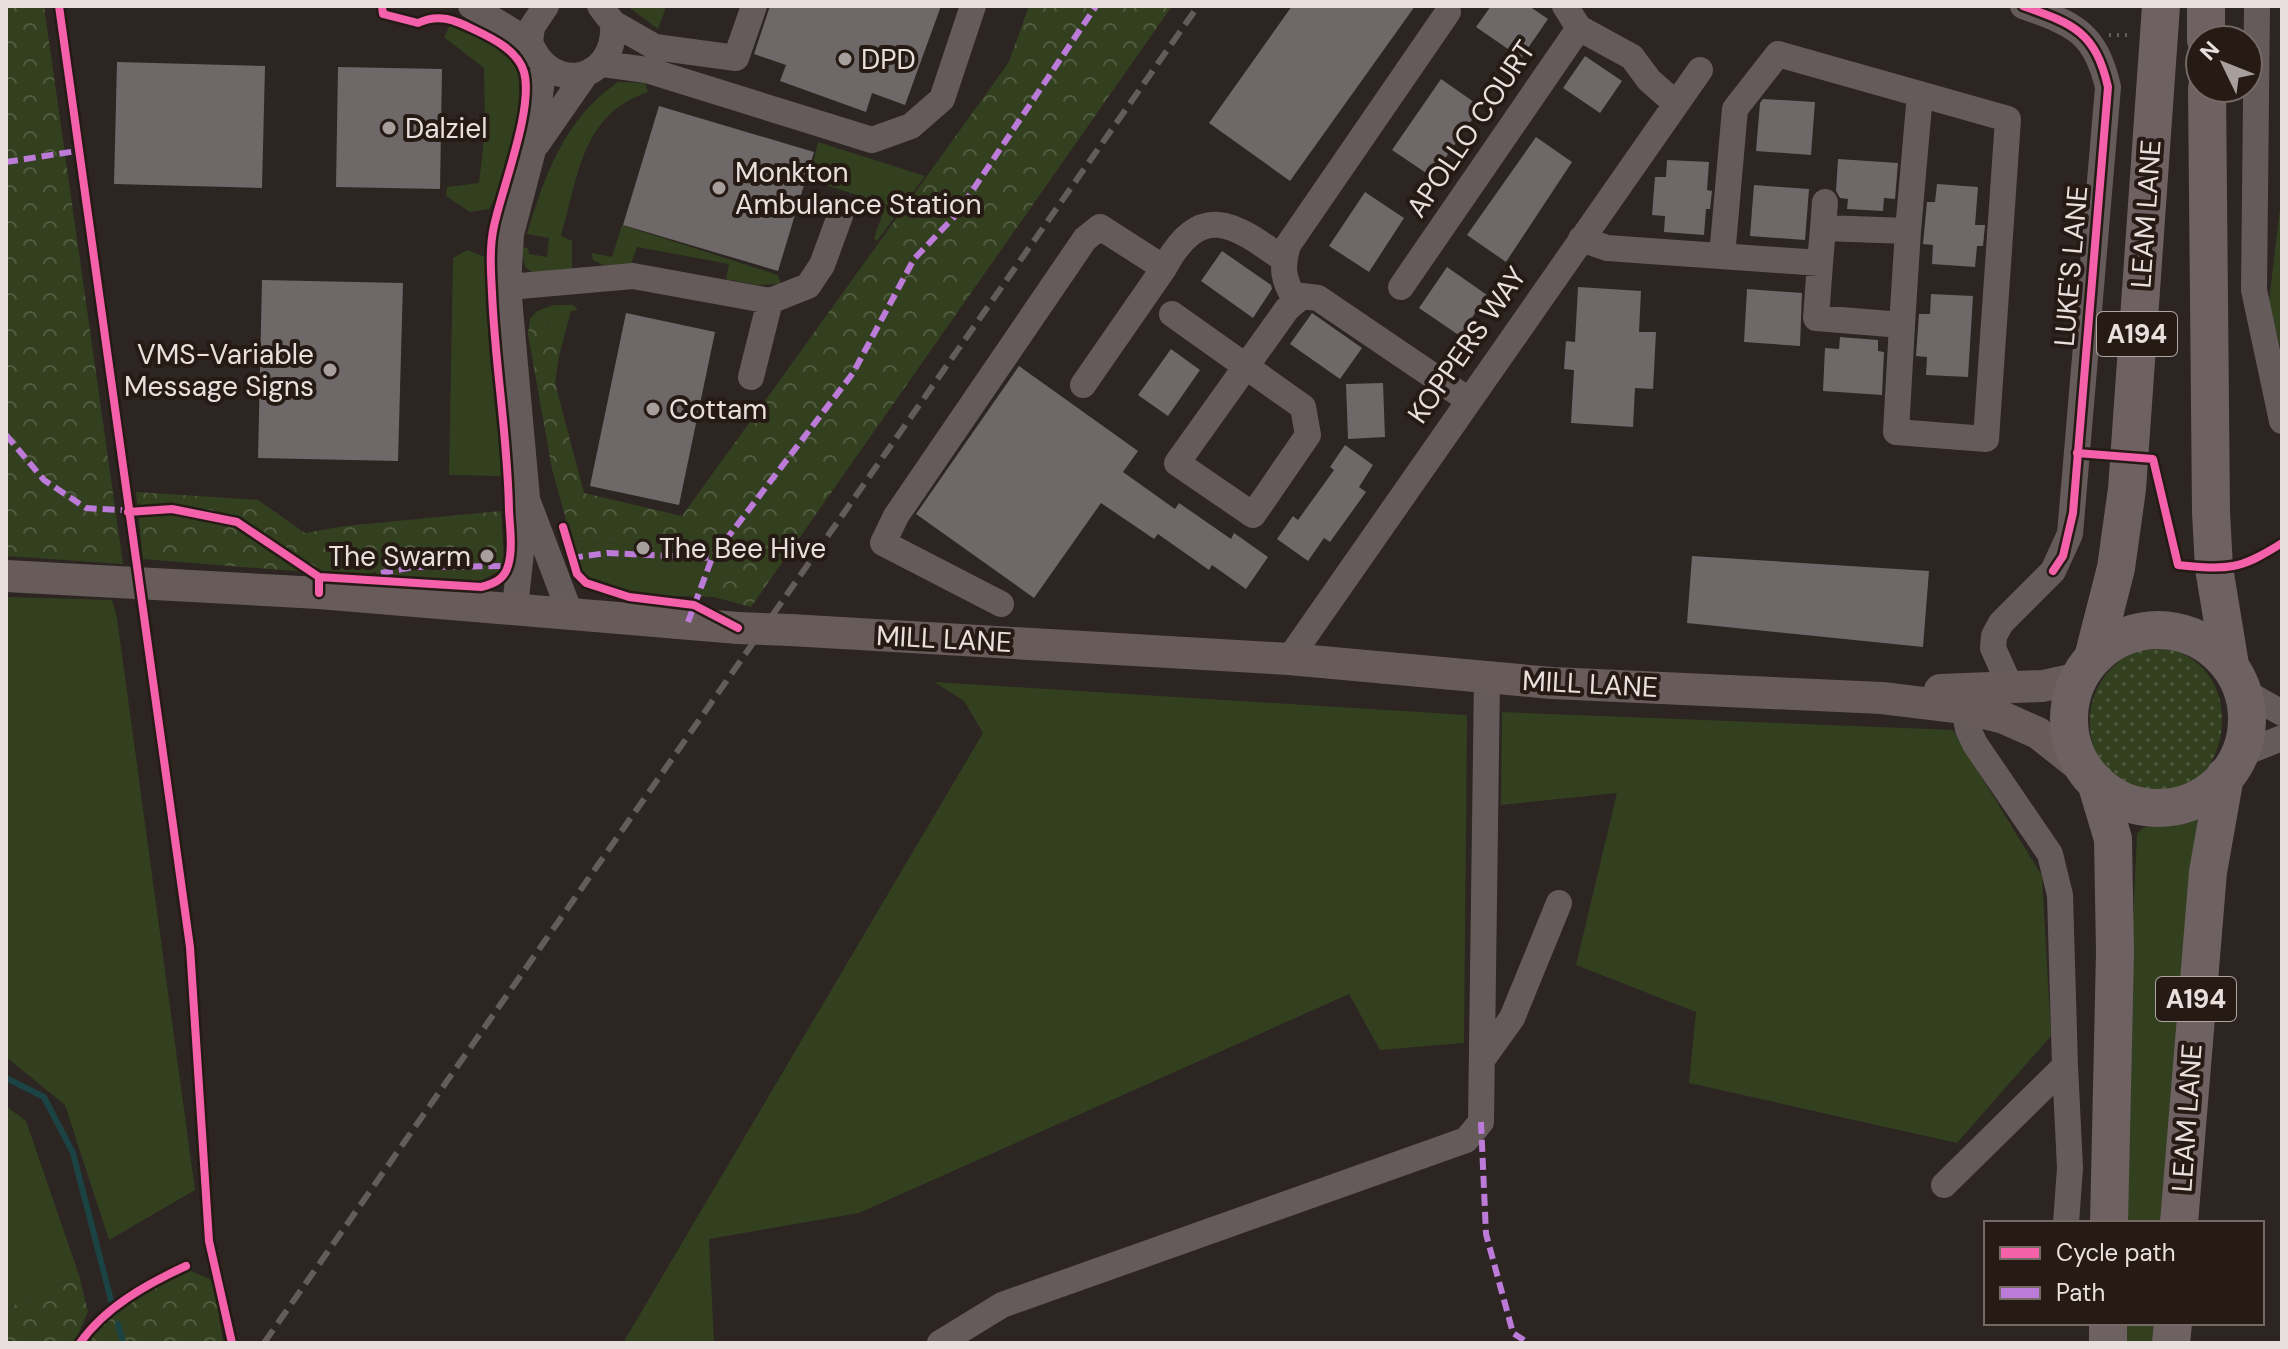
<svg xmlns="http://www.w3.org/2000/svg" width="2288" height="1349" viewBox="0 0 2288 1349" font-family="'DM Sans',sans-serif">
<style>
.green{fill:#33401f}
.forest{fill:url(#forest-crowns)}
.garden{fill:url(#garden-dots)}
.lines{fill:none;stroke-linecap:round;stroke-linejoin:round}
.stream{stroke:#1b4344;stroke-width:6}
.building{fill:#6e6869}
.path{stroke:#645c5c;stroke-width:4;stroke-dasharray:2 6;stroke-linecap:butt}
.minor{stroke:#655b5b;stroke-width:26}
.major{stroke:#685c5b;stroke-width:32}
.highway{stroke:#6e6162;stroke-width:38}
.rail{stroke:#635c5b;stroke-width:6;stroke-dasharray:16 8;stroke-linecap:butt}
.major-bridge{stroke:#685c5b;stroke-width:32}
.quiet{stroke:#bd7bd9;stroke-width:6;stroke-dasharray:12 6;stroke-linecap:butt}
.cycleway-casing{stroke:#261a15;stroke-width:13}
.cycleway{stroke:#f560ab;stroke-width:8}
.poi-dot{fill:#a79f9c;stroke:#261a15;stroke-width:3}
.labels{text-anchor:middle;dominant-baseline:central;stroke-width:8;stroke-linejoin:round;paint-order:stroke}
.shield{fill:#261a15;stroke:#aea5a1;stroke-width:2}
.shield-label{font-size:26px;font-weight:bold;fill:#e9e0dd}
.poi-label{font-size:28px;fill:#e9e0dd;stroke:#261a15;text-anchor:start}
.street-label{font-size:28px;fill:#e9e0dd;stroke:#261a15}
</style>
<defs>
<pattern id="forest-crowns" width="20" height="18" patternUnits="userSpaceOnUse" patternTransform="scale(2)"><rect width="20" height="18" fill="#33401f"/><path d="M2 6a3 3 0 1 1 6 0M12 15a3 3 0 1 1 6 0" fill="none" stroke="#515b3f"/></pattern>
<pattern id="garden-dots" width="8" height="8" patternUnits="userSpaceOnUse" patternTransform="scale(2)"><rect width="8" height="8" fill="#33401f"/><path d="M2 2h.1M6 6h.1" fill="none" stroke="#515b3f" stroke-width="1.8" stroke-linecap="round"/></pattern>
</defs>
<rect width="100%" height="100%" fill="#2c2522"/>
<path class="green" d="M627,6H664L666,7L658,29Z
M450,25C470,33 495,42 510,58C535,85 504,166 495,198L489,209L470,212L446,196L447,187L479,183L485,131L484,68L444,37Z
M618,82L645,83L648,92C581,115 579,175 561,236L572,241V269L536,275L525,267L521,247L528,248L529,254L547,257L549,238L527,234C545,175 564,119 618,82Z
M818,142L925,176L877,241L874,238L886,204L809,180Z
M2282,191V354L2269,302Z
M622,225L778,275L781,284L757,285L726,279L729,264L637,247L631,264L603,265L593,260L592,253L612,257Z
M467,250L485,257L489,349L503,476L449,475L453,258Z
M554,305H573L578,310L571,311L559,356L546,320L537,311Z
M572,541L637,545L644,541L647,546L731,553L714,597C682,596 611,598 587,575C578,567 576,552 572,541Z
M486,552L493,561H504L500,571L480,581L377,579L376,570L417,562L478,560Z
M6,597L112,600L117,618L195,1190L109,1240L65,1105L6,1057Z
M934,682L1467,715L1464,1043L1380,1050L1349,994L859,1213L709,1239L714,1343H623L983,733L964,701Z
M1502,712L1953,730L2042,876L2051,1036L1957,1143L1689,1083L1696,1012L1576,965L1617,793L1501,805Z
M2201,816L2168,1223H2119L2137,834L2143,828Z
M6,1106L26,1121L79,1275L6,1309Z
M2119,1323H2161L2160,1343H2119Z"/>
<path class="forest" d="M6,6H44L123,564L6,556Z
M1029,6H1172L751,607L714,597L731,553L647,546L644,541L637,545L572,541L552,469L528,334L530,319L537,311L546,320L559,356L555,383L584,493L682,516L1009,62Z
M136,492L258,500L305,533L345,526L501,511L504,561H493L486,552L478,560L417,562L359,576L143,559Z
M186,1269L214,1281L223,1343H85L90,1333L147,1289Z
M79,1275L88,1312L74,1343H6V1309Z"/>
<path class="garden" d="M2151,644C2274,661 2218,836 2130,787C2116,780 2102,768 2096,753C2077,706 2103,659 2151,644Z"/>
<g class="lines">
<path class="stream" d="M6,1078L44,1097L73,1153L112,1304
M118,1324L123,1343"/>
</g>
<path class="building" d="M770,6H941L905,105L872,93L866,112L780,81L786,65L754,54Z
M1292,6H1415L1290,181L1209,123Z
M1491,6H1529L1548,19L1521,58L1476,27Z
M1585,56L1622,81L1600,113L1563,88Z
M117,62L265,66L262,188L114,184Z
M338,67L442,69L440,189L336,187Z
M1441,79L1481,107L1432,177L1392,150Z
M1763,99L1815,102L1811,155L1756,151L1760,103Z
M659,106L814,152L778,271L623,225Z
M1536,137L1572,162L1506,262L1467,235Z
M1838,159L1898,163L1895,199L1884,198L1883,211L1847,209L1848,199L1840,198L1836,191Z
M1667,160L1709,162L1707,190L1712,191L1710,209H1706L1704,235L1664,232L1665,216L1652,215L1655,177H1666Z
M1937,184L1978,187L1975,225H1985L1983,246H1977L1975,267L1932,264L1933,245L1923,244L1927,202H1935Z
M1754,185L1809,189L1805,240L1750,236Z
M1365,192L1404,218L1369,272L1329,246Z
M1222,251L1271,285L1272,289L1253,318L1201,281Z
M1447,267L1487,295L1460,336L1419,308Z
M262,280L403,283L398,461L258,458Z
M1578,287L1641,291L1639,332H1656L1653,389L1635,388L1633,427L1571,423L1574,370L1564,369L1566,341L1575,342Z
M1747,289L1802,293L1800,346L1744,342Z
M1931,294L1973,296L1968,377L1926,375L1927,357L1916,356L1919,314H1930Z
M626,313L715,332L679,505L590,486Z
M1312,313L1362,348L1340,379L1290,344Z
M1840,337L1878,340V351L1884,352L1882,395L1823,391L1825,348L1839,349Z
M1171,349L1200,370L1168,416L1138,395Z
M1019,366L1138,451L1123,472L1175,509L1179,503L1231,539L1234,533L1268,557L1246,589L1212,565L1209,570L1158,534L1154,539L1101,503L1034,598L916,514Z
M1383,383L1385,437L1348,439L1346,384Z
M1345,445L1373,465L1359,487L1366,492L1330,542L1324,538L1308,561L1277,539L1293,516L1298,520L1334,470L1330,467Z
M1692,556L1929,571L1923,647L1687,623Z"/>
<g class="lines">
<path class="path" d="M2109,35H2133"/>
<path class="minor" d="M471,6L530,42
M546,6L532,27L530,42C550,95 617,83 613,23L600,6
M1565,6L1579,28
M2257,6L2254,290L2282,421
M613,23L655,47L736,58L754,6
M603,64L647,70L872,140L911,126L942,99L973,6
M537,144L585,75
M1823,228L1825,202
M1581,239L1607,248L1820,263L1823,228L1908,231L1920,94
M1722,256L1735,109L1778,54L2008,119L1986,439L1896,432L1902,325L1816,318L1820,263
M508,287L633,276L770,301L808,286L822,265L840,216
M1401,287L1579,28L1632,57L1649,80L1674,102
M1296,301C1283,280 1281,268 1288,245L1448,12
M1172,314L1303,407L1308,435L1253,515L1177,463L1287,309L1302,296L1318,298L1467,399
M1902,325L1908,231
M751,377L770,301
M1083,385L1164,268
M528,502L570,613
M1001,604L883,543L896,516L1085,239L1100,227L1164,268C1201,200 1234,224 1283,259
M515,607L527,498L508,287L511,234L533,150L544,64
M1289,659L1700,70
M2011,688L1993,648L1994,636L2001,623L2053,571L2070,534L2108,87C2095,31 2073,24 2023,6
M2243,691L2282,713
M2239,755L2282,738
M1482,1060L1512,1018L1559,903
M2065,1066L2070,1168L2066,1223
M1944,1185L2065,1066L2060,895L2050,854L1975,744L1968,729L1964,708
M940,1343L1002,1305L1466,1140L1481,1122L1487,677"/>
<path class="major" d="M6,576L319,593L738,628
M790,630L1289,659L1552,683L1882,698L1964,708L2004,718L2038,733L2087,772
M1940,690L2043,686L2079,678"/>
<path class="highway" d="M2206,40V6
M2207,88L2211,512L2214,568L2230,665
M2069 719a89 89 0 1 1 178 0a89 89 0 1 1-178 0Z
M2093,658L2116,568L2127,489L2161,6
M2096,782L2113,839L2115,952L2109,1223
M2179,1223L2208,872L2225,776
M2108,1343V1323
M2171,1343L2173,1323"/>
<path class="rail" d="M264,1343L1198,6"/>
<path class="major-bridge" d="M738,628L790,630"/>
<path class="quiet" d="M6,162L77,151
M6,435L44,480L86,508L136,511
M571,558L607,553L712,558
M381,573L414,567L508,566
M688,622L712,558L853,373L914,259L956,215L1096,6
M1481,1122L1486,1234L1513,1333L1528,1343"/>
<g class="cycleway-casing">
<path id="cycleway" d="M59,6L190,947L209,1241L232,1343
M2023,6C2073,24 2095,31 2108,87L2073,513L2063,556L2053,571
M2077,453L2153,459L2178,565C2228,570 2240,570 2282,543
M128,512L172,509L237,522L319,577V593
M563,527L577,574L586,583L629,597L694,605L738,628
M319,577L481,587C493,584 504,580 508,566C513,550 510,528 509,511C508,438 495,366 492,293C491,272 489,248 494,226C502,188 534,108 524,72C518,51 494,39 475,30C455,20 439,13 418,23L383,14L382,6
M80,1343C105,1307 147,1284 186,1266"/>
</g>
<use href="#cycleway" class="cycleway"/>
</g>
<g class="poi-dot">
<circle cx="845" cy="59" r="8"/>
<circle cx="389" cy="128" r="8"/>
<circle cx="719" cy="188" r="8"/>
<circle cx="330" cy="370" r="8"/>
<circle cx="653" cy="409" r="8"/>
<circle cx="643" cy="548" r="8"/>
<circle cx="487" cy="556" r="8"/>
</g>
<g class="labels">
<g class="shield">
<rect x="2097" y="312" width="80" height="44" rx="6"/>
<rect x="2156" y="977" width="80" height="44" rx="6"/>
</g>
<g class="shield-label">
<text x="2137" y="334">A194</text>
<text x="2196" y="999">A194</text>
</g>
<g class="poi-label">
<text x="861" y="59">DPD</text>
<text x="405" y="128">Dalziel</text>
<text x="735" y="172">Monkton<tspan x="735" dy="32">Ambulance Station</tspan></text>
<text x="314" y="354" text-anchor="end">VMS-Variable<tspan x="314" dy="32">Message Signs</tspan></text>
<text x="669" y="409">Cottam</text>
<text x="659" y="548">The Bee Hive</text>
<text x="471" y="556" text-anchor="end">The Swarm</text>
</g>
<g class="street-label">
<text transform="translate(1471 129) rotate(-56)">APOLLO COURT</text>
<text transform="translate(2146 214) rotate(-86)">LEAM LANE</text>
<text transform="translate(2071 266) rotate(-85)">LUKE'S LANE</text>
<text transform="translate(1467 345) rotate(-55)">KOPPERS WAY</text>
<text transform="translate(944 639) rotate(3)">MILL LANE</text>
<text transform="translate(1590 684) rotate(3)">MILL LANE</text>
<text transform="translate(2187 1118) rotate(-86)">LEAM LANE</text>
</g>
</g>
<rect width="2288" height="1349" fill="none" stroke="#e9e0dd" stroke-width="16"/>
<rect x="1984" y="1221" width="280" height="104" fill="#261a15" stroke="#746965" stroke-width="2"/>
<rect x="2000" y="1247" width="40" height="12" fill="#f560ab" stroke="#746965" stroke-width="2"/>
<text x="2056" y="1261" font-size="24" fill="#e9e0dd">Cycle path</text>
<rect x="2000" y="1287" width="40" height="12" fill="#bd7bd9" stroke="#746965" stroke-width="2"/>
<text x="2056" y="1301" font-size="24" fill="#e9e0dd">Path</text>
<g transform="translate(2224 64) rotate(313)"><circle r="38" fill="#261a15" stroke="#746965" stroke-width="2"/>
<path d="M0-6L14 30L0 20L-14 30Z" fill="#a79f9c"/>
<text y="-12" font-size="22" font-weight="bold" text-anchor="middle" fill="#e9e0dd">N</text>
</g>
</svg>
